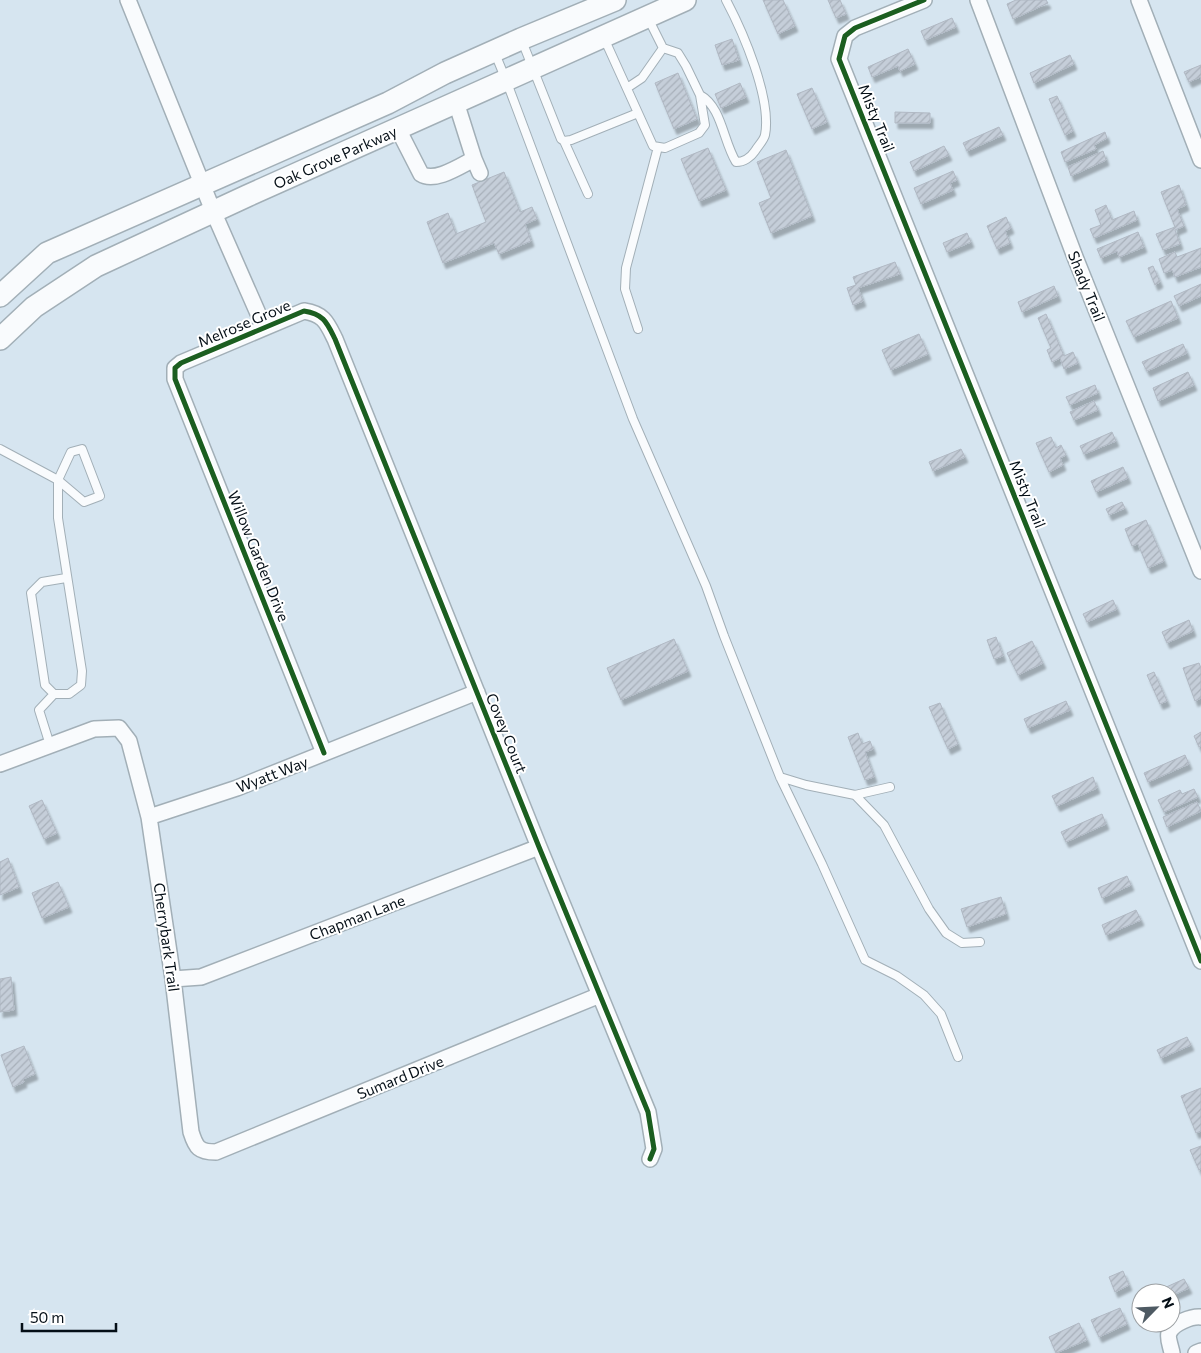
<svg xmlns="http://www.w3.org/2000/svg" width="1201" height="1353" viewBox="0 0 1201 1353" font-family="Commissioner,sans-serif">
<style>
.building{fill:url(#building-hatch);stroke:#b0b8c3;filter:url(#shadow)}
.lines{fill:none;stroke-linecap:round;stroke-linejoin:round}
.service-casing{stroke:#a2afb7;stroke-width:10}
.minor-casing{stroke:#a2afb7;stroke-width:18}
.secondary-casing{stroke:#a2afb7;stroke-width:24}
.service{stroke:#f9fbfd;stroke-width:8}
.minor{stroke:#f9fbfd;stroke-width:15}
.secondary{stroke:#f9fbfd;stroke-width:21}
.cycleway-casing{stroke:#fff;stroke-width:8}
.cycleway{stroke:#1b5e20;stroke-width:5}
.labels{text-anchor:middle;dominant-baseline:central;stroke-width:4;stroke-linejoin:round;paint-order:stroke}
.street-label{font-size:15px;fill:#050f17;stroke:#fff}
</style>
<defs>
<pattern id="building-hatch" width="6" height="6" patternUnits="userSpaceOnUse" patternTransform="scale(1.25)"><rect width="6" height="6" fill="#c5ced9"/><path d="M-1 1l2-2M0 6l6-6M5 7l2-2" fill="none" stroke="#a8b0ba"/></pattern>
<filter id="shadow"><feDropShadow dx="3" dy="5.5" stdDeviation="1" flood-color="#0004"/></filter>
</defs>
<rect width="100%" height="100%" fill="#d6e5f0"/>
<path class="building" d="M763,0H783L795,26L778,34Z
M828,0H840L846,14L836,18Z
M1016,0H1046L1048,3L1013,19L1007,4Z
M952,18L956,27L925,40L921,31Z
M732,39L739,60L722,65L715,45Z
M908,49L915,64L900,71L898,66L872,77L868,67Z
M1070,55L1074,64L1034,83L1030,73Z
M1201,65V80L1200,77L1189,82L1184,72Z
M678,73L697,119L674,129L655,83Z
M740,83L746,97L721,108L715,94Z
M812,88L827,122L812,129L797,94Z
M1057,96L1073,131L1065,135L1049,99Z
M895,112L930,113V123H895Z
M999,127L1003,135L967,151L963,143Z
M1105,132L1107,138L1094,145L1096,149L1065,162L1061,152Z
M944,146L949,155L914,171L910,162Z
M708,148L726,190L699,201L681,159Z
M786,150L812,216L771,233L759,203L771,198L757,162Z
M1103,151L1106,160L1071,176L1068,167Z
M953,171L957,180L950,183L953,190L921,204L914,188Z
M504,172L520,212L532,207L537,219L525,224L531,241L499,254L494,243L443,263L427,222L448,213L456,234L486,222L472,185Z
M1179,185L1186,205L1177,209L1184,226L1175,230L1180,244L1163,250L1156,234L1175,227L1161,192Z
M1106,205L1112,220L1134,211L1137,220L1094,238L1090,229L1101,225L1095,210Z
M1006,217L1011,228L1005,231L1010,243L997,249L987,226Z
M1138,232L1144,247L1119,257L1117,251L1101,258L1097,249Z
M967,233L971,242L947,252L943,243Z
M1201,248V267L1175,277L1172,270L1164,273L1159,259L1175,252L1177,257Z
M895,262L900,274L858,288L863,301L853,305L847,288L856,285L853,277Z
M1153,266L1160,282L1155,285L1148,268Z
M1201,284V296L1179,306L1174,296Z
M1054,286L1058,296L1022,312L1018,302Z
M1171,301L1178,318L1134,337L1126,321Z
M1046,314L1064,356L1073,352L1078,363L1064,369L1060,358L1052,362L1047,350L1051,348L1038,318Z
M919,334L928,354L891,370L882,350Z
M1183,344L1187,353L1147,371L1142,362Z
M1188,372L1194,385L1158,401L1153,388Z
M1095,385L1098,393L1070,405L1066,397Z
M1094,401L1098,410L1074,420L1070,412Z
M1112,432L1116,441L1084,454L1080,446Z
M1051,437L1056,448L1061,445L1066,455L1060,458L1063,465L1049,472L1036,443Z
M961,449L965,457L933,471L929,462Z
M1123,467L1128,478L1096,492L1091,481Z
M1122,502L1125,508L1109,515L1106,509Z
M1146,520L1164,561L1148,568L1138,544L1132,546L1125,529Z
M1113,600L1117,609L1087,622L1083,614Z
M1189,620L1193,631L1167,643L1162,632Z
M996,637L1003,656L994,659L987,640Z
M674,639L688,671L621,700L607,668Z
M1032,641L1043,663L1018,675L1007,653Z
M1199,663L1201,668V698L1195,701L1183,668Z
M1154,672L1167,701L1160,704L1147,675Z
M1066,701L1070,710L1028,728L1024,719Z
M940,703L958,744L948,749L929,707Z
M1201,732V746L1199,747L1194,736Z
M858,733L862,744L870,741L873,749L865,752L874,777L865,780L848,737Z
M1185,755L1189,764L1148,782L1144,773Z
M1093,777L1097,788L1057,806L1052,796Z
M1194,789L1198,797L1164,812L1158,800L1180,790L1182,794Z
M42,800L57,833L44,839L29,806Z
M1197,802L1201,811L1167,827L1163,817Z
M1102,814L1106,824L1066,842L1061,832Z
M8,858L19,887L0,895V862Z
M1127,876L1131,885L1102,898L1098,888Z
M58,882L69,907L42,918L32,893Z
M1001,897L1006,914L967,927L961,909Z
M1136,910L1141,920L1106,935L1102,925Z
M11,977L14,1010L0,1012V979Z
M1187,1037L1191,1045L1161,1058L1157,1050Z
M24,1046L35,1074L23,1079L24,1082L13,1087L1,1055Z
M1201,1088V1131L1196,1133L1181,1096Z
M1201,1146V1169L1199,1170L1190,1150Z
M1123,1271L1129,1285L1115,1292L1109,1277Z
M1184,1279L1189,1288L1171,1296V1293H1153Z
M1120,1308L1127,1324L1099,1337L1091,1320Z
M1079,1323L1087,1340L1056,1353L1049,1337Z"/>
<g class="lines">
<g class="service-casing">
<path id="service" d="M604,38L653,146L665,148L699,133L705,125L700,95L686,66L678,53L663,48L648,18
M522,41L561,139L564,141L571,140L638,113
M494,51L506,80L633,419L706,586L724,636L780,777L822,864L865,960L897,976L924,995L941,1014L958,1057
M627,88L642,78L663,48
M700,95C722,107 723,141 736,162C744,162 751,157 755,151C758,146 764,140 765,135C772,99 743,32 726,0
M564,141L588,194
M638,329L625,289L626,268L658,147
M0,449L58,480V518L82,671L81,685L69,694H54L45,685L31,593L42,582L66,578
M82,449L100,496L84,502L58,480L71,452Z
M50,745L39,710L54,694
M780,777L806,785L855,795L884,825L929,909L946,933L962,943L980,942
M855,795L890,787"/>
</g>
<g class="minor-casing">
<path id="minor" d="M128,0L213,211L264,327
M924,0L855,28L845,36L839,59L1201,961
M978,0L1075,257L1201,571
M1139,0L1201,160
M456,102L474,159L480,173
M398,129L421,174C435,183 460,166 474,159
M324,753L175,379V368L181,363L304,311C324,314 327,323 335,339L539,847L648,1112L654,1149L650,1159
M0,764L94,729L119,728L129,741L149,817L173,979L191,1132C196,1148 199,1152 216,1152L600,995
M149,817L237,788L477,692
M173,979L201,977L539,847
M1172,1353C1171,1347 1167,1338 1169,1333C1173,1323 1192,1316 1201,1317
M1196,1353L1201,1351"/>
</g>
<g class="secondary-casing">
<path id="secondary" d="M0,296L47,253L388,103L445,73L521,39L615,0
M0,339L34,307L96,266L247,196L685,0"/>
</g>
<use href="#service" class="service"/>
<use href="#minor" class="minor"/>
<use href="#secondary" class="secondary"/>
<g class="cycleway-casing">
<path id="cycleway" d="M924,0L855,28L845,36L839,59L1201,961
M324,753L175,379V368L181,363L304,311C324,314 327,323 335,339L539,847L648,1112L654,1149L650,1159"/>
</g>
<use href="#cycleway" class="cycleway"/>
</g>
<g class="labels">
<g class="street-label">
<text transform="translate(877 118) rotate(68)">Misty Trail</text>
<text transform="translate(335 157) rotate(-24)">Oak Grove Parkway</text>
<text transform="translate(1087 286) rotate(68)">Shady Trail</text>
<text transform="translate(244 323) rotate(-23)">Melrose Grove</text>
<text transform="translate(1028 494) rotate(68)">Misty Trail</text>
<text transform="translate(259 556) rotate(68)">Willow Garden Drive</text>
<text transform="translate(507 733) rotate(68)">Covey Court</text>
<text transform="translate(272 774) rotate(-21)">Wyatt Way</text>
<text transform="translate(357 917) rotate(-21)">Chapman Lane</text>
<text transform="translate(167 937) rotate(82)">Cherrybark Trail</text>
<text transform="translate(400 1077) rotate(-22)">Sumard Drive</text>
</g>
</g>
<g transform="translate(1156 1308) rotate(66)"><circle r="24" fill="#ffffff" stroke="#9b9fa2"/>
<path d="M0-4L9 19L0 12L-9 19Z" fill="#4e5a63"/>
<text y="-8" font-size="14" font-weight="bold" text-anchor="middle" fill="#050f17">N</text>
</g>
<path d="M22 1323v8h94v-8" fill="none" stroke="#050f17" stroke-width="2.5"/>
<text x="30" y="1323" font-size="15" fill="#050f17" stroke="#ffffff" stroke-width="4" paint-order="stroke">50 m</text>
</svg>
